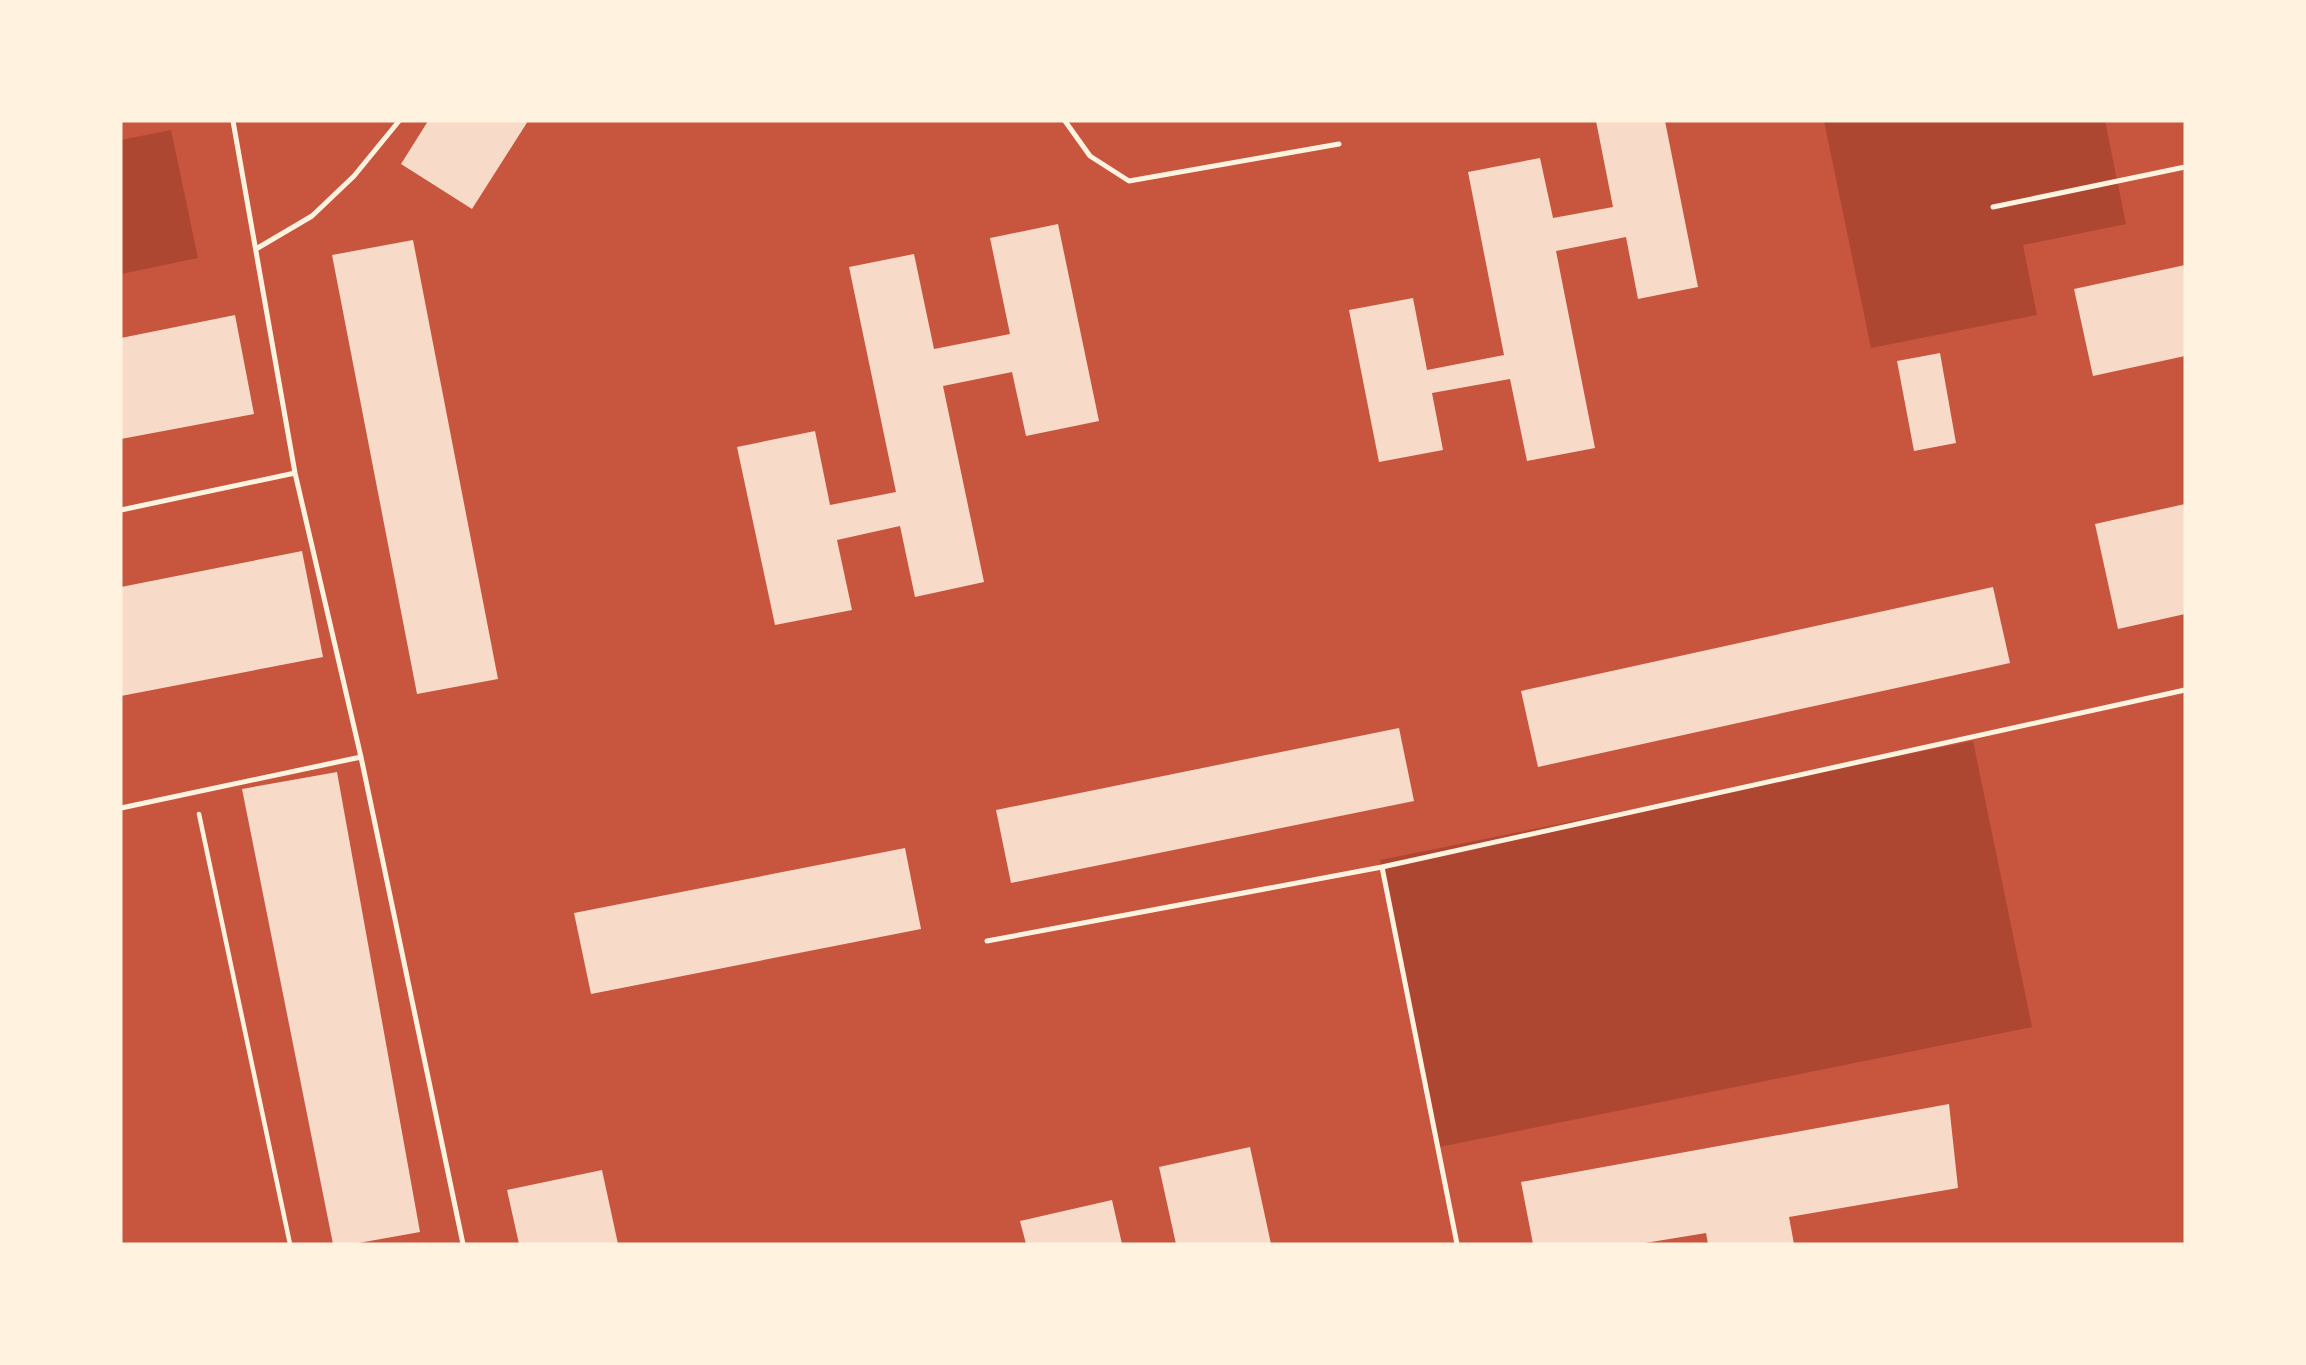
<svg xmlns="http://www.w3.org/2000/svg" width="2306" height="1365" viewBox="0 0 2306 1365" font-family="'PT Sans',sans-serif">
<style>
.green{fill:#ae4732}
.building{fill:#f7dbc8}
.lines{fill:none;stroke-linecap:round;stroke-linejoin:round}
.path{stroke:#fff3e0;stroke-width:4.5}
.service{stroke:#fff3e0;stroke-width:5}
</style>
<rect width="100%" height="100%" fill="#c8553d"/>
<path class="green" d="M1824,121H2105L2126,224L2023,245L2037,315L1871,348Z
M171,130L198,258L121,274V140Z
M1973,741L2032,1027L1439,1147L1380,860Z"/>
<path class="building" d="M428,121H528L472,209L401,164Z
M1596,121H1665L1698,287L1638,299L1626,237L1556,251L1595,448L1527,461L1510,379L1432,393L1443,450L1379,462L1349,310L1413,298L1427,370L1504,355L1468,172L1540,158L1553,218L1613,207Z
M1058,224L1099,421L1026,436L1012,372L943,386L984,582L915,597L900,526L837,540L852,610L775,625L737,447L815,431L830,505L896,492L849,267L914,254L934,349L1010,334L990,238Z
M413,240L498,679L417,694L332,255Z
M2185,265V356L2093,376L2074,289Z
M235,315L254,414L121,439V338Z
M1940,353L1956,443L1914,451L1897,361Z
M2185,504V614L2118,629L2095,524Z
M302,551L323,657L121,696V587Z
M1993,587L2010,663L1538,767L1521,691Z
M1399,728L1414,801L1011,883L996,810Z
M337,772L420,1232L353,1244H333L242,789Z
M905,848L921,929L591,994L574,913Z
M1949,1104L1958,1188L1789,1217L1794,1244H1708L1706,1233L1639,1244H1533L1521,1182Z
M1250,1147L1271,1244H1176L1159,1167Z
M602,1170L618,1244H519L507,1190Z
M1112,1200L1122,1244H1026L1020,1221Z"/>
<g class="lines">
<path class="path" d="M199,814L290,1244"/>
<path class="service" d="M233,121L295,473L361,757L463,1244
M1065,121L1090,156L1129,181L1339,144
M1993,207L2185,167
M256,249L312,216L354,176L399,121
M121,510L295,473
M121,808L361,757
M1382,867L1457,1244
M987,941L1382,867L2185,690"/>
</g>
<rect width="2306" height="1365" fill="none" stroke="#fff3e0" stroke-width="245"/>
</svg>
